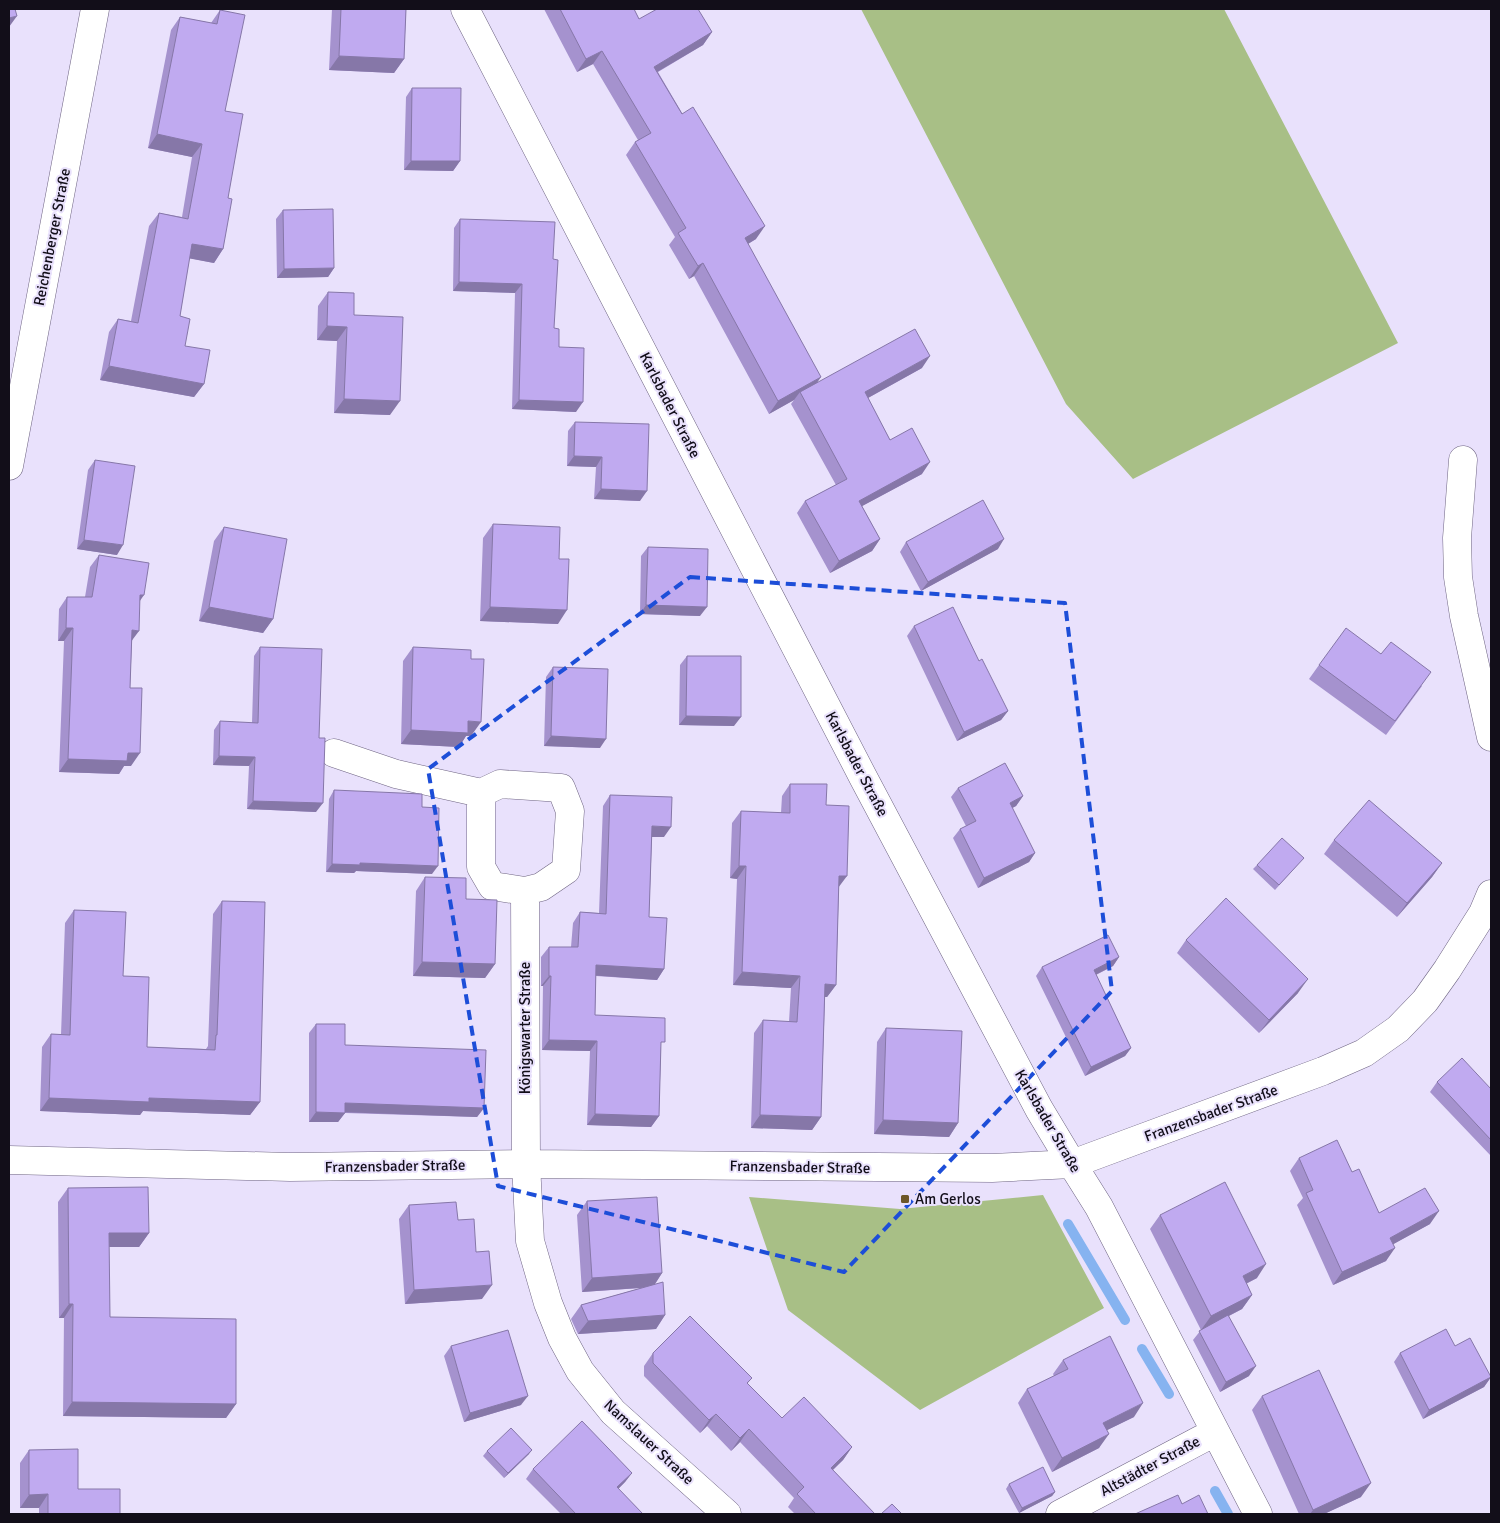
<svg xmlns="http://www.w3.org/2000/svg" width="1500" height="1523" viewBox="0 0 1500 1523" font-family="Signika,sans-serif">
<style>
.green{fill:#a8bf86}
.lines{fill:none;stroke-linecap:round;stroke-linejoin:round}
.stream{stroke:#86b3f0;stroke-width:10}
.street-casing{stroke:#6f6583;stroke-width:29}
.street{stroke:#fff;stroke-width:28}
.wall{fill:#a592ce}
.shaded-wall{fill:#8677a8}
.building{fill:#c0aaf0;stroke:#8677a8}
.marked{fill:none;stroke:#1d4ed8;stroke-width:4;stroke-dasharray:10 6;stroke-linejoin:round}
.poi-dot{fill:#6d5727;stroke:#e9e1fc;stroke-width:2}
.labels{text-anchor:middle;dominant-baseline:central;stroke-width:4;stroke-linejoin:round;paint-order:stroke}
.street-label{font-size:15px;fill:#120e19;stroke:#e9e1fc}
.poi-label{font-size:15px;fill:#120e19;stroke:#e9e1fc;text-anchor:start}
</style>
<rect width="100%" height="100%" fill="#e9e1fc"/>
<path class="green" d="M861,9H1224L1398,343L1133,479L1066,404Z
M1043,1195L1104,1308L920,1410L788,1310L749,1197L900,1209Z"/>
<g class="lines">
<path class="stream" d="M1068,1224L1125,1320
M1142,1349L1169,1394
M1215,1491L1228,1514"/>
<g class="street-casing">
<path id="street" d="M465,9L863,777L1039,1109L1072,1164L1099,1207L1258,1514
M1463,460L1457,538L1458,577L1464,616L1491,737
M9,466L95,9
M334,753L396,774L481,793
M525,891L541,887L566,870L570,811L561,788L500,784L481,793V867L492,886L525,891L526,1164L530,1241L548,1303L562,1338L580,1371L613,1412L727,1514
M9,1160L290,1167L526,1164L992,1168L1072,1164L1323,1071L1364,1053L1398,1029L1425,1001L1447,970L1483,913L1491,894
M1060,1514L1215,1432"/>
</g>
<use href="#street" class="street"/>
</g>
<path class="wall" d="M332,9H406L404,59L394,73L329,70Z
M544,9H634L639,19L712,32L703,45L658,72L756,239L748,244L817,383L922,368L868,398L890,440L922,474L862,506L880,539L872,551L830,573L797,513L805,501L836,485L791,404L794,400L769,414L694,276L689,279L669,245L675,237L626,155L635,142L638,140L593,64L577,72Z
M220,10L225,111L228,198L223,249L214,263L189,258L180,316L185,346L204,384L194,397L100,380L109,332L118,319L131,321L149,226L159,213L182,217L192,157L148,148L171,30L180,17L211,23Z
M412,88L460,161L453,171L404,170L406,97Z
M283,210L334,268L328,277L277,278L276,219Z
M460,219L553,259L554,328L576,412L512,409L515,293L453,291L454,228Z
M328,292L354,315L390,415L334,413L337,341L317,340L318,306Z
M575,422L640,501L594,499L596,467L567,466L568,431Z
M95,460L117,555L77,549L88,470Z
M493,524L559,559L558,624L480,621L483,538Z
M224,527L273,619L263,633L199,621L214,541Z
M906,542L998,549L921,591L900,552Z
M648,547L700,616L640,614L641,556Z
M99,555L140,602L132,641L130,688L131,766H124L119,774L59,772L64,641H58L59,609L67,597H85L90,567Z
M914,626L979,661L1008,711L1001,720L957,741L907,636Z
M260,647L319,738L316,812L247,809L249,766L213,765L214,730L220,721L252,723L254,656Z
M413,647L471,736H466L459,747L401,744L403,661Z
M1381,654L1422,686L1386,735L1309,679L1319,665Z
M687,656L734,726L679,725L680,665Z
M553,667L600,748L544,746L546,677Z
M790,784L826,805L839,887L836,985L827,997H825L821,1117L812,1130L751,1128L754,1033L763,1020L789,1022L791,988L733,985L737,879L730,878L732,823L741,811L781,813L782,796Z
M958,788L1023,796L1016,806L1012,808L1035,853L1029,862L978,888L953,838L960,829L966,826L951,797Z
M334,790L422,807L432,874L356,871L354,873L326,872L329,799Z
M610,795L664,837H652L649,917L664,969L657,980L596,976L595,1015L661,1047L659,1116L651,1127L587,1125L590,1051L542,1050L543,986H541V957L549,947H571L573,923L580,912L599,913L603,806Z
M1334,840L1442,863L1432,877L1397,917L1324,854Z
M1304,858L1300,862L1275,890L1253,869L1257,865Z
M425,877L466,899L495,964L485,978L413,976L416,891Z
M222,901L260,1102L250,1115L143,1111L140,1115L40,1111L42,1047L51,1034L61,1035L65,923L74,910L123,976L147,1047L206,1049L208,1046L213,914Z
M1186,940L1298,993L1259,1033L1177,953Z
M1119,957L1113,966L1096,975L1131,1048L1125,1056L1085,1076L1036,976L1042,967Z
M316,1024L345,1045L484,1108L477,1117L345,1113L338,1122H309V1033Z
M886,1028L958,1123L949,1137L874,1134L877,1042Z
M1437,1082L1491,1089V1156L1430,1092Z
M1299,1158L1352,1172L1379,1213L1430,1224L1393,1244L1386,1261L1333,1285L1297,1205L1303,1198L1290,1171Z
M68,1188L149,1233L139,1247H109L110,1317L236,1404L226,1418L63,1416L64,1318H59L58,1202Z
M587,1201L662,1273L655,1284L665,1315L656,1329L578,1334L571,1319L581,1305L641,1288L582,1292L577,1215Z
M409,1205L458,1220L476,1252L482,1299L405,1304L399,1219Z
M1160,1215L1257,1278L1246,1284L1252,1295L1242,1309L1229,1316L1249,1376L1220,1392L1193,1340L1201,1330L1150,1229Z
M451,1346L521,1405L464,1422L444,1356Z
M1455,1346L1491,1377L1484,1387L1423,1419L1394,1362L1400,1353Z
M653,1353L752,1378L747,1384L782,1418L852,1447L843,1460L833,1470L875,1514H795L788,1507L794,1498L740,1442L731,1451L707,1426L700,1433L644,1376V1366Z
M1063,1360L1134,1417L1107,1430L1099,1448L1052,1472L1018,1403L1027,1389L1054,1376L1053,1374Z
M1262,1396L1361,1497L1324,1514H1299L1252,1410Z
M29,1450L78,1489L120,1514H39V1508H20V1463Z
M487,1451L529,1454L504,1478L483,1456Z
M533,1469L632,1473L625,1482L618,1489L643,1514H561L526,1479Z
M1009,1484L1055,1492L1052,1496L1019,1513L1006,1489Z"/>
<path class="shaded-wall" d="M17,16L9,27V18Z
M712,32L703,45L645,79L654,67Z
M602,51L593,64L577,72L586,59Z
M339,56L404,59L394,73L329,70Z
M157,134L202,144L192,157L148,148Z
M411,161H460L453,171L404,170Z
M765,226L756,239L736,251L745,238Z
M192,244L223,249L214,263L182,257Z
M703,263L694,276L689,279L698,266Z
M334,268L328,277L277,278L284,269Z
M459,282L522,284L515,293L453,291Z
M327,326L347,327L337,341L317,340Z
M930,356L922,368L857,404L865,392Z
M109,366L204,384L194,397L100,380Z
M821,377L812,390L800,392L794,400L769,414L778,401Z
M344,399L400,401L390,415L334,413Z
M519,400L583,402L576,412L512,409Z
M574,456L602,457L596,467L567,466Z
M930,462L922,474L851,512L859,501Z
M601,489L647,491L640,501L594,499Z
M880,539L872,551L830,573L839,561Z
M1004,539L998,549L921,591L928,582Z
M84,540L123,545L117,555L77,549Z
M140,595H144L135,608Z
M646,605L707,607L700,616L640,614Z
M209,607L273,619L263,633L199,621Z
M490,607L567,610L558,624L480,621Z
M66,628H73L64,641H58Z
M132,630L139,631L130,643Z
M1008,711L1001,720L957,741L964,732Z
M686,716L741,717L734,726L679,725Z
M468,721L481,722L471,736H466L459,747L401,744L411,730Z
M551,736L606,739L600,748L544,746Z
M128,753H140L131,766H124L119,774L59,772L68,759Z
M219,756L255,757L249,766L213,765Z
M1023,796L1016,806L1003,813L1010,803Z
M253,801L323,803L316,812L247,809Z
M652,826L671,827L664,837H645Z
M1035,853L1029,862L978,888L984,878Z
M360,863L438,866L432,874L356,871L354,873L326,872L332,864Z
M1442,863L1432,877L1397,917L1407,903Z
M739,866H746L737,879L730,878Z
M839,876H847L838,888Z
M1119,957L1113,966L1087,979L1094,970Z
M422,962L495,964L485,978L413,976Z
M596,965L664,969L657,980L588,975Z
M742,972L800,976L791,988L733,985Z
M549,976H551L543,986H541Z
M1308,979L1298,993L1259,1033L1269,1020Z
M825,984L836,985L827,997H816Z
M549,1040L597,1041L590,1051L542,1050Z
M1131,1048L1125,1056L1085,1076L1091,1067Z
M49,1098H149L260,1102L250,1115L143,1111L140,1115L40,1111Z
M345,1103L484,1108L477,1117L338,1112Z
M316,1112L345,1113L338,1122H309Z
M595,1114L659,1116L651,1127L587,1125Z
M760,1115L821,1117L812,1130L751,1128Z
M883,1120L958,1123L949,1137L874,1134Z
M1439,1211L1430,1224L1381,1251L1390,1238Z
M109,1233H149L139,1247H99Z
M1395,1248L1386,1261L1333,1285L1342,1272Z
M1266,1264L1257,1278L1233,1290L1243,1276Z
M662,1273L653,1287L582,1292L592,1278Z
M492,1285L482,1299L405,1304L414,1290Z
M1252,1295L1242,1309L1201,1330L1211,1316Z
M69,1304H73L64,1318H59Z
M665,1315L656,1329L578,1334L588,1321Z
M1256,1366L1249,1376L1220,1392L1226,1382Z
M1491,1377L1484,1387L1423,1419L1429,1410Z
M528,1396L521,1405L464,1422L470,1413Z
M72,1402L236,1404L226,1418L63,1416Z
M1143,1403L1134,1417L1093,1437L1103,1423Z
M716,1414L707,1426L700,1433L709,1420Z
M749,1429L740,1442L731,1451L740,1438Z
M1109,1434L1099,1448L1052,1472L1062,1458Z
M852,1447L843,1460L822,1480L831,1468Z
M532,1450L529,1454L504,1478L508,1473Z
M632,1473L625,1482L610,1497L617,1487Z
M1371,1483L1361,1497L1324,1514H1310L1313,1510Z
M1055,1492L1052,1496L1019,1513L1022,1508Z
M48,1494L39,1508H20L29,1495Z"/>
<path class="building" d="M9,9H15L17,16L9,18Z
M341,9H406L404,59L339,56Z
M560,9H634L639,19L657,9H698L712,32L654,67L682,114L693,107L765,226L745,238L821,377L778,401L703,263L698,266L678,233L686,228L635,142L651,133L602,51L586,59Z
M220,10L245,15L225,111L243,114L228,198L232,199L223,249L192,244L180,316L190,319L185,346L210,350L204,384L109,366L118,319L138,323L159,213L188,219L202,144L157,134L180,17L217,24Z
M412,88H461L460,161H411Z
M333,209L334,268L284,269L283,210Z
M460,219L555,222L553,259L558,260L554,328L559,329V347L584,348L583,402L519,400L522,284L459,282Z
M328,292L354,293V315L403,317L400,401L344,399L347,327L327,326Z
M915,329L930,356L865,392L890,440L912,428L930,462L859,501L880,539L839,561L805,501L847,479L800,392Z
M575,422L649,424L647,491L601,489L602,457L574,456Z
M95,460L135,466L123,545L84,540Z
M983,500L1004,539L928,582L906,542Z
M493,524L560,527L559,559H569L567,610L490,607Z
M224,527L287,539L273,619L209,607Z
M648,547L708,549L707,607L646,605Z
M99,555L149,563L144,595H140L139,631L132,630L130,688H142L140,753H128L127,761L68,759L73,628H66L67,597H92Z
M953,607L979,661L982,659L1008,711L964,732L914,626Z
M1346,628L1381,654L1391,642L1431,672L1395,721L1319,665Z
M260,647L322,649L319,738H325L323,803L253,801L255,757L219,756L220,721L258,723Z
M413,647L471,650V659H484L481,722L468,721V733L411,730Z
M687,656H741V717L686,716Z
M553,667L608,669L606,739L551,736Z
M1005,763L1023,796L1010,803L1035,853L984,878L960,829L976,821L958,788Z
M790,784H827L826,805L849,806L847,876H839L836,985L825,984L821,1117L760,1115L763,1020L797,1022L800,976L742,972L746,866H739L741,811L790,813Z
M334,790L422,794V807L439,808L438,866L360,863V865L332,864Z
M610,795L672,797L671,827L652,826L649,917L667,918L664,969L596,965L595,1015L665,1018V1042H661L659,1116L595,1114L597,1041L549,1040L551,976H549V947H578L580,912L606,914Z
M1369,800L1442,863L1407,903L1334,840Z
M1282,838L1304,858L1279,885L1257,865Z
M425,877L466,878V899L497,900L495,964L422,962Z
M1226,898L1308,979L1269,1020L1186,940Z
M222,901L265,902L260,1102L149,1098V1102L49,1098L51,1034L70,1035L74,910L126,912L123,976L149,977L147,1047L215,1050L216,1035H217Z
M1108,935L1119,957L1094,970L1131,1048L1091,1067L1042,967Z
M316,1024H345V1045L486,1050L484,1108L345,1103V1113L316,1112Z
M886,1028L962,1031L958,1123L883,1120Z
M1462,1058L1491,1089V1140L1437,1082Z
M1337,1140L1352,1172L1359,1169L1379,1213L1425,1188L1439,1211L1390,1238L1395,1248L1342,1272L1306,1193L1313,1190L1299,1158Z
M1225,1182L1266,1264L1243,1276L1252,1295L1211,1316L1160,1215Z
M148,1187L149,1233H109L110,1317L236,1319V1404L72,1402L73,1304H69L68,1188Z
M657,1197L662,1273L592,1278L587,1201Z
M456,1202L458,1220L474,1219L476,1252L489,1251L492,1285L414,1290L409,1205Z
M663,1282L665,1315L588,1321L581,1305Z
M1228,1315L1256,1366L1226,1382L1199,1331Z
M690,1316L752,1378L747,1383L782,1418L804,1397L852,1447L831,1468L875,1514H816L797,1494L804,1487L749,1429L740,1438L716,1414L709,1420L653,1363V1353Z
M1446,1329L1455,1346L1470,1338L1491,1377L1429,1410L1400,1353Z
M508,1330L528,1396L470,1413L451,1346Z
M1110,1336L1143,1403L1103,1423L1109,1434L1062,1458L1027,1389L1068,1369L1063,1360Z
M1319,1370L1371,1483L1313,1510L1262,1396Z
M582,1421L632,1473L617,1487L643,1514H576L533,1469Z
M511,1428L532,1450L508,1473L487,1451Z
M78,1449V1489H120V1514H48V1494L29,1495V1450Z
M1043,1467L1055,1492L1022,1508L1009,1484Z
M1178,1495L1182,1504L1199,1495L1208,1514H1135Z
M892,1504L902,1514H881Z"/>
<path class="marked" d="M690,577L1065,603L1112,991L844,1272L498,1186L428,769Z"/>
<rect class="poi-dot" x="900" y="1194" width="10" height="10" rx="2.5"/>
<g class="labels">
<g class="street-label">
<text transform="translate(52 237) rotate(-79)">Reichenberger Straße</text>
<text transform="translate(670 405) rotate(63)">Karlsbader Straße</text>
<text transform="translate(857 764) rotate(62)">Karlsbader Straße</text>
<text transform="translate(525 1028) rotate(-90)">Königswarter Straße</text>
<text transform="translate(1211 1113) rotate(-20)">Franzensbader Straße</text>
<text transform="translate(1048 1121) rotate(60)">Karlsbader Straße</text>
<text transform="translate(395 1166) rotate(-1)">Franzensbader Straße</text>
<text transform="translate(800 1167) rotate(1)">Franzensbader Straße</text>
<text transform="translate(649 1442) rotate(43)">Namslauer Straße</text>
<text transform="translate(1150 1466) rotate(-28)">Altstädter Straße</text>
</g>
<g class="poi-label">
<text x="915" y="1199">Am Gerlos</text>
</g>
</g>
<rect width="1500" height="1523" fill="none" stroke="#120e19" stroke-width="20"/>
</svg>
